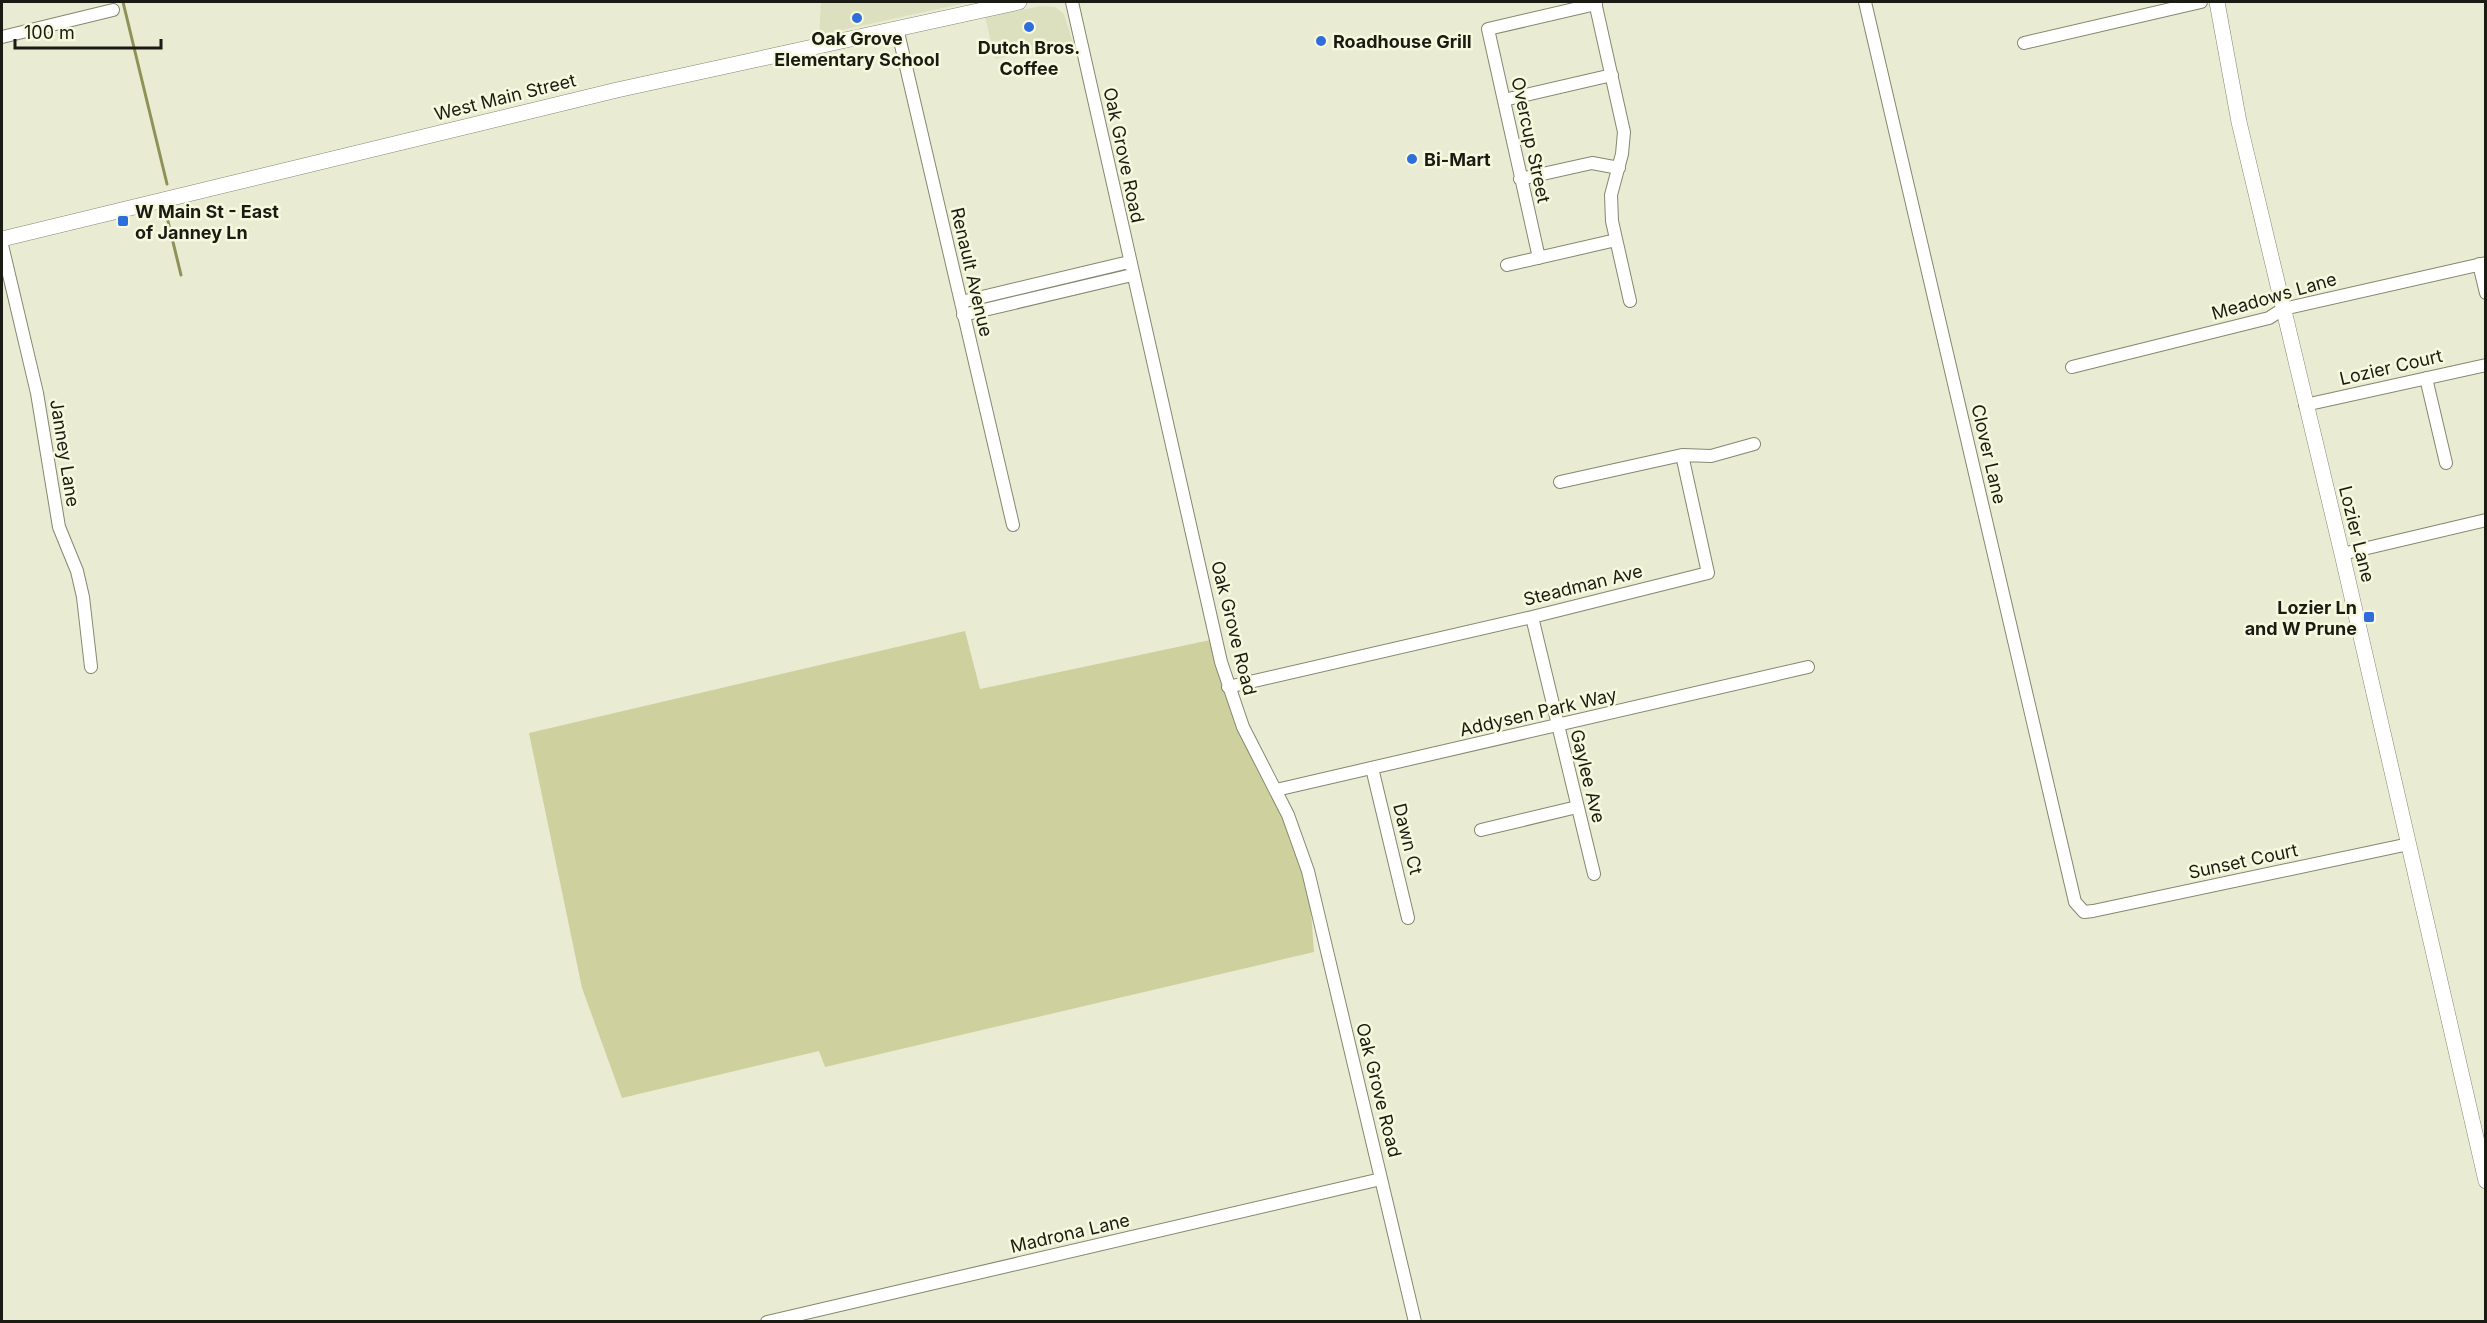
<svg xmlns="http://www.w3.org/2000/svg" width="2487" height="1323" viewBox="0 0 2487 1323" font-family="Inter,sans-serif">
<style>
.built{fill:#dde0bf}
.green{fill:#ced19d}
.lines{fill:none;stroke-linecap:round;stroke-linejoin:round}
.stream{stroke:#8f9256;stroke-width:3}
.minor-casing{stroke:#85876f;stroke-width:14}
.major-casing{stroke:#85876f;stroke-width:16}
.minor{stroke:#fff;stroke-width:12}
.major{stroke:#fff;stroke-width:15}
.poi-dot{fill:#2e6dda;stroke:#f7f9df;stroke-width:2}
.labels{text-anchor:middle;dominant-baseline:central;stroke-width:5;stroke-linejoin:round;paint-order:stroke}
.poi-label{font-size:18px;font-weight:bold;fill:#1a1b12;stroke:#f7f9df;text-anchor:start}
.street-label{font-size:18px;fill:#1a1b12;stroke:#f7f9df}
</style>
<rect width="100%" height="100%" fill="#e9ecd2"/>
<path class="built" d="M821,2H970L819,35Z
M1041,6L1055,7L1064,14L1073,43L995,59L985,17Z"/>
<path class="green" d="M965,631L980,689L1215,639L1235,706L1308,871L1314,952L825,1067L819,1051L622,1098L582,988L529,733Z"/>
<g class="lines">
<path class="stream" d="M123,2L167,184
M166,213L181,275"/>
<g class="minor-casing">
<path id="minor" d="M1072,2L1221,662L1243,727L1288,815L1308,871L1415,1322
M1595,2L1624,132L1622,154L1611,195L1612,221L1630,301
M1865,2L2075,902L2084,912L2093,911L2409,844
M897,28L1013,525
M2,37L113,10
M2024,43L2201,2
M1504,100L1612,75
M1520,179L1592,163L1619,168
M2,245L37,393L59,527L77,571L83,597L91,667
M1539,258L1488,29L1596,4
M2479,264L2486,293
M1507,265L1616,240
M961,302L1129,262
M963,315L1132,275
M2072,367L2269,318L2283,309L2486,263
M2426,378L2446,463
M2305,405L2486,365
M1682,455L1711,456L1754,444
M2342,554L2486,520
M1532,617L1594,874
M1228,687L1532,617L1708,573L1682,455L1560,482
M1372,768L1408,918
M1276,790L1808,667
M1481,830L1577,807
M767,1322L1381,1179"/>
</g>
<g class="major-casing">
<path id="major" d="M2217,2L2239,122L2342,554L2486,1181
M2,239L617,90L1019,2"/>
</g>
<use href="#minor" class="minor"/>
<use href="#major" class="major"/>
</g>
<g class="poi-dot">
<circle cx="857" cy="18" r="6"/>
<circle cx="1029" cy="27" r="6"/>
<circle cx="1321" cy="41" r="6"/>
<circle cx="1412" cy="159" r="6"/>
<rect x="117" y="215" width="12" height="12" rx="3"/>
<rect x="2363" y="611" width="12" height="12" rx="3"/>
</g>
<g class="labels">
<g class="poi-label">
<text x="857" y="38" text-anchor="middle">Oak Grove<tspan x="857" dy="21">Elementary School</tspan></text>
<text x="1333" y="41">Roadhouse Grill</text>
<text x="1029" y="47" text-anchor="middle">Dutch Bros.<tspan x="1029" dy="21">Coffee</tspan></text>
<text x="1424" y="159">Bi-Mart</text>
<text x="135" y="211">W Main St - East<tspan x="135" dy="21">of Janney Ln</tspan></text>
<text x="2357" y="607" text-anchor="end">Lozier Ln<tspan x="2357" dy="21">and W Prune</tspan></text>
</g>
<g class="street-label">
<text transform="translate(505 97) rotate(-14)">West Main Street</text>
<text transform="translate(1531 140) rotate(78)">Overcup Street</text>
<text transform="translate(1124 155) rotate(78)">Oak Grove Road</text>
<text transform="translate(972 272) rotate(77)">Renault Avenue</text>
<text transform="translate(2274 296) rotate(-16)">Meadows Lane</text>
<text transform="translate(2391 367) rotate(-13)">Lozier Court</text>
<text transform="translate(65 453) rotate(81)">Janney Lane</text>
<text transform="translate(1989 454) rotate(77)">Clover Lane</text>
<text transform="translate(2357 534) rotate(76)">Lozier Lane</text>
<text transform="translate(1583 585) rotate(-14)">Steadman Ave</text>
<text transform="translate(1234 628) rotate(76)">Oak Grove Road</text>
<text transform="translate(1538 712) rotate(-13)">Addysen Park Way</text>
<text transform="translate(1588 776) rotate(76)">Gaylee Ave</text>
<text transform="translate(1408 839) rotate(76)">Dawn Ct</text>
<text transform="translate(2243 861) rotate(-12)">Sunset Court</text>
<text transform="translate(1379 1090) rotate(76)">Oak Grove Road</text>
<text transform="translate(1070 1233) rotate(-13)">Madrona Lane</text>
</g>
</g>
<rect width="2487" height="1323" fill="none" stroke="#1a1b12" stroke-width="6"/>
<path d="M15 39v9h146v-9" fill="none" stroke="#1a1b12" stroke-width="3"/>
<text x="24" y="39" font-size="18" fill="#1a1b12" stroke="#f7f9df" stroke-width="4.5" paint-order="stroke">100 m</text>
</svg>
